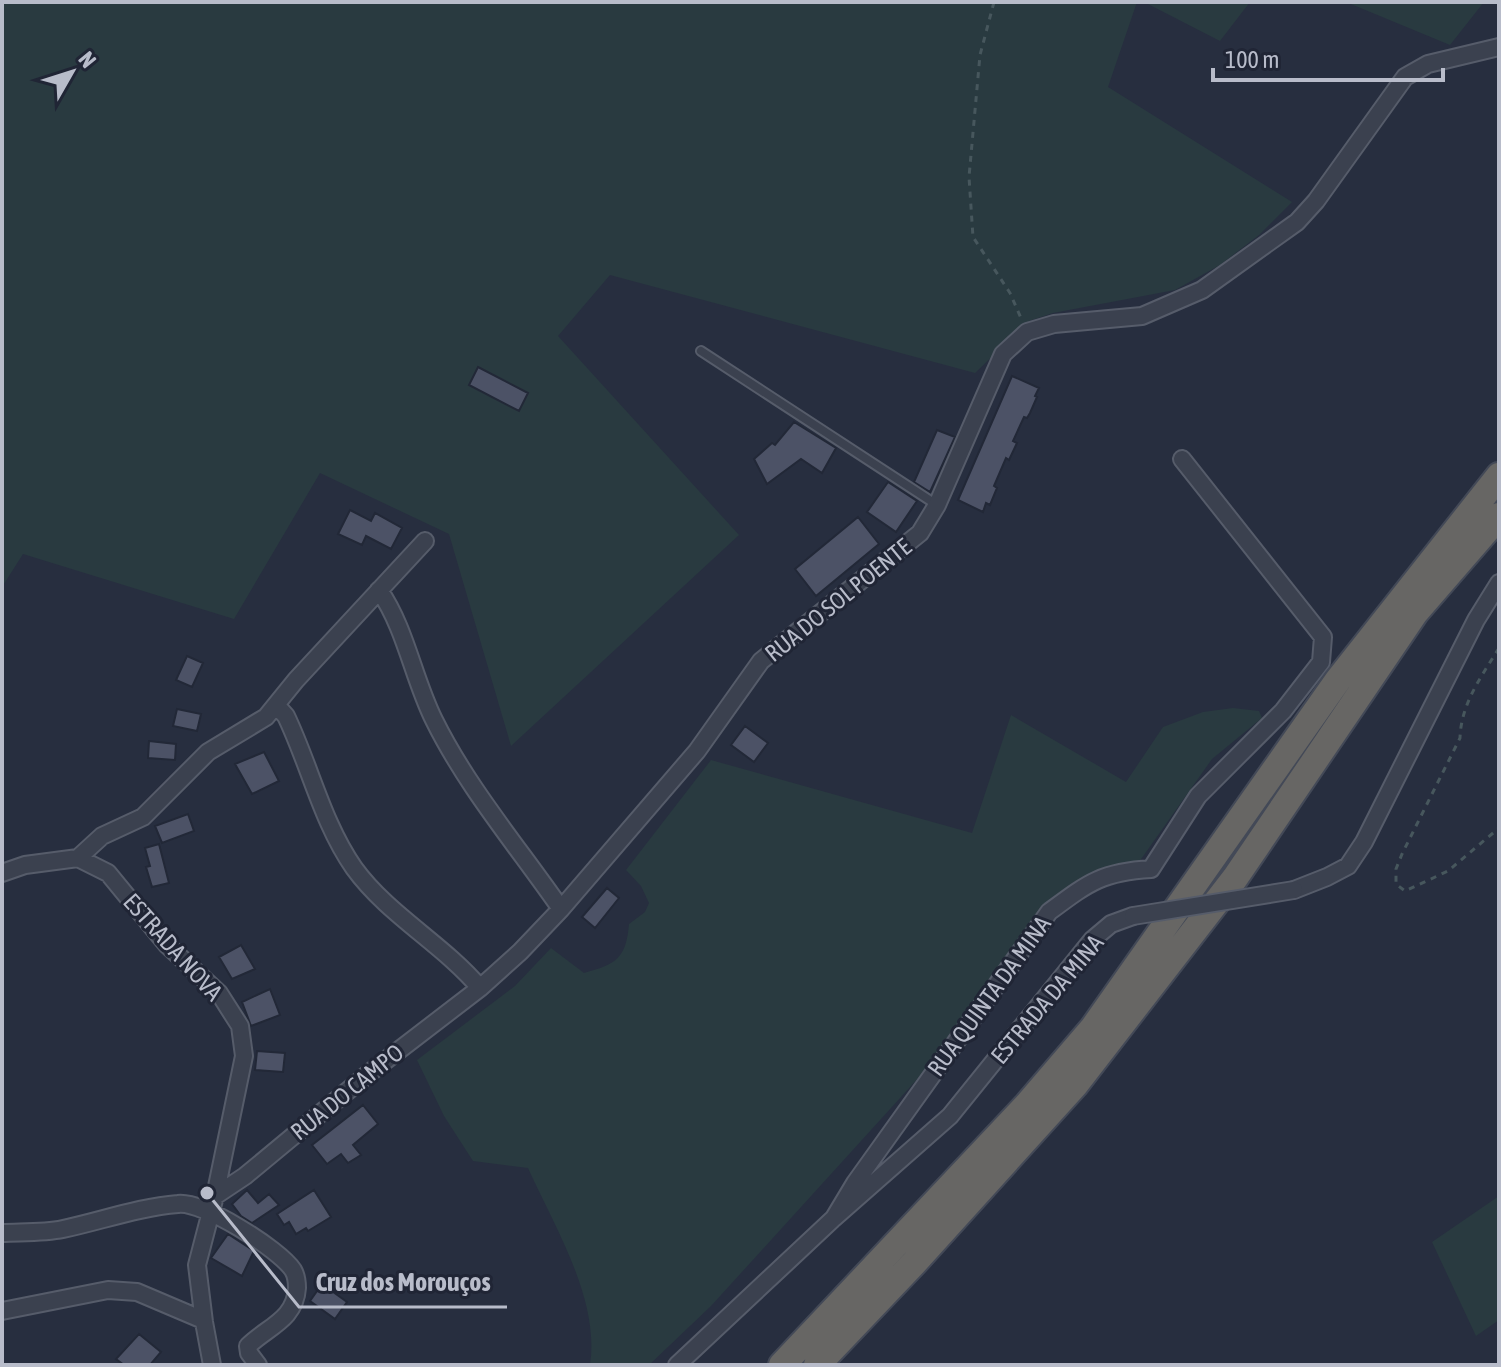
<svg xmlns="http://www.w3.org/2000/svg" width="1501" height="1367" viewBox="0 0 1501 1367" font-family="'Asap Condensed',sans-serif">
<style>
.green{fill:#293a40}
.building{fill:#4c5266;stroke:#222837;stroke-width:2}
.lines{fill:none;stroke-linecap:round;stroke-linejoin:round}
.service-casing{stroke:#565c6a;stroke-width:12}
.minor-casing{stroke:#565c6a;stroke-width:20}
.trunk-casing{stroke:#434957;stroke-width:30}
.path{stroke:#47575d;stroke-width:3;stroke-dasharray:6 6;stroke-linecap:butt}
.service{stroke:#3b414f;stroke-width:8}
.minor{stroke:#3b414f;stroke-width:16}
.trunk{stroke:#676664;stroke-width:26}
.minor-bridge-casing{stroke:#565c6a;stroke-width:20;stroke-linecap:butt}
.minor-bridge{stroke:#3b414f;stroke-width:16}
.labels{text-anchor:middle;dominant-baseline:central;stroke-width:6;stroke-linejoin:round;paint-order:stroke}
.street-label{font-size:24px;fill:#b8bcca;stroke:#202535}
.leader{fill:none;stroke:#b8bcca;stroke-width:3}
.callout-dot{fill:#b8bcca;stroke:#202535;stroke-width:3}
.callout-label{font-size:26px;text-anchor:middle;font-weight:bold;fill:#b8bcca;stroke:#202535;stroke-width:6;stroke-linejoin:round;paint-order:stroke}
</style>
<rect width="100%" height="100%" fill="#272e3f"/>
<path class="green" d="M2,2H1137L1108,87L1292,202L1259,235L1220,265L1175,290L1053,313L1029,321L975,373L610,275L558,336L739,535L511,746L449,534L320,473L234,619L23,554L2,587Z
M1144,2H1250L1220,41Z
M1346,2H1484L1450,45Z
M1233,708L1259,711L1262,718L1212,759L1139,862L1118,864L1082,878L1057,896L950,1043L711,1306L649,1365H590C600,1299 554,1226 528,1168L473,1161L444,1116L417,1060L515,986L551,948L584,973C616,964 626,959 629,924L645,912L649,903L641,886L626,870L711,760L972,833L1011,715L1126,782L1163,727L1203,712Z
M1499,1196V1320L1476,1336L1432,1242Z"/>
<path class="building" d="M478,367L528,393L519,411L469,385Z
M1012,376L1039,388L1035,396L1037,397L1030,413L1027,418L1024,417L1013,441L1017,443L1009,460L1006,458L994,486L997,488L990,505L986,503L983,512L958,500Z
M794,422L836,448L822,473L801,459L767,484L754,459L772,443L775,445Z
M937,430L955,437L930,492L914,482Z
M888,482L917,501L896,532L867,512Z
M350,510L371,521L375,513L402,528L391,549L366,536L362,545L338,534Z
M858,517L879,544L816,596L795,569Z
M187,656L203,663L192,687L176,680Z
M177,709L201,714L197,731L173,726Z
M745,726L768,743L754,762L731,745Z
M149,741L176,744L175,760L148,758Z
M264,752L279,781L252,794L235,764Z
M188,814L194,831L162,843L155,826Z
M159,844L169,883L152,887L146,867L150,866L145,848Z
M607,888L619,898L595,928L582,917Z
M241,945L255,969L232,979L219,957Z
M270,989L280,1015L251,1026L242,1002Z
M257,1051L285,1053L283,1072L255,1070Z
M363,1105L378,1124L353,1145L361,1155L348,1163L341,1154L327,1164L312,1145Z
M247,1190L258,1203L269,1194L279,1205L252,1223L241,1216L232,1204Z
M314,1190L331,1217L308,1231L306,1228L296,1234L289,1222L284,1225L277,1214Z
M228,1234L254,1251L242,1276L211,1258Z
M322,1284L347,1302L335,1319L310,1301Z
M139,1334L161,1352L150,1365H124L116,1359Z"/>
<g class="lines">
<g class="service-casing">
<path id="service" d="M701,351L937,505"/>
</g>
<g class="minor-casing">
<path id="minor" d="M379,590C406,629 413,678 434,720C467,787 518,847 561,909
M276,705L286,716C310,766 322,822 354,868C388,915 443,944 480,988
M78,858L102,836L143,817L208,752L266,717L296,680L425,541
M2,873L25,865L78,858L108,873L167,945L219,993L240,1026L244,1056L215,1196L197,1265L204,1322L212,1365
M1294,890L1327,877L1348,866L1364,842L1476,620L1499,583
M215,1196L245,1176L368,1074L480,988L520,952L561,909L697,751L761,661L920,533L937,505L1003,354L1027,332L1054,324L1142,316L1202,290L1297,222L1316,201L1405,77L1428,64L1499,47
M834,1218L855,1183L1049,912C1088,883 1101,872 1151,869L1198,796L1283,711L1321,662L1323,637L1182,459
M2,1233C22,1232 44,1233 63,1229C101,1221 139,1207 178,1204C203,1201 279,1249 293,1270C296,1275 297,1281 297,1288C295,1320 267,1327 248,1346L249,1353L258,1365
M2,1311L108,1290L137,1292L203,1320
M677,1365L834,1218L950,1116L1092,940L1111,924L1133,916"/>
</g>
<g class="trunk-casing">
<path id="trunk" d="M782,1365L1027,1105L1093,1028L1338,680L1499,476
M817,1365L914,1263L1075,1085L1235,878L1415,613L1499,516"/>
</g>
<path class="path" d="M994,2L980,55L969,177L973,237L1010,293L1021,318
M1499,648C1481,677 1461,704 1460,738L1402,854L1396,869V884L1405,891L1448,871L1499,828"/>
<use href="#service" class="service"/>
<use href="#minor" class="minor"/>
<use href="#trunk" class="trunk"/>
<g class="minor-bridge-casing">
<path id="minor-bridge" d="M1133,916L1294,890"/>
</g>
<use href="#minor-bridge" class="minor-bridge"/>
</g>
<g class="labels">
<g class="street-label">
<text transform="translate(838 600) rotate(-39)">RUA DO SOL POENTE</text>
<text transform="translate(173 947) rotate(48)">ESTRADA NOVA</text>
<text transform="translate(989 996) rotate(-54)">RUA QUINTA DA MINA</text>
<text transform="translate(1047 999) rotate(-50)">ESTRADA DA MINA</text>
<text transform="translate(347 1092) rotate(-39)">RUA DO CAMPO</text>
</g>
</g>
<path class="leader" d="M207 1193L299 1307H507"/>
<circle class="callout-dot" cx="207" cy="1193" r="8"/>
<g class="callout-label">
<text x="403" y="1291">Cruz dos Morouços</text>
</g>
<rect width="1501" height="1367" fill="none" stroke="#b8bcca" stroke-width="8"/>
<g transform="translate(72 72) rotate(51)" stroke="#202535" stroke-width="6" paint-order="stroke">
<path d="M0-6L14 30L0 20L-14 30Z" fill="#b8bcca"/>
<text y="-12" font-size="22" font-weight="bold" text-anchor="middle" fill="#b8bcca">N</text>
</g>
<path d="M1213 68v12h230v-12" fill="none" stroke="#b8bcca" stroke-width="4"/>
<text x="1225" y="68" font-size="24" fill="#b8bcca" stroke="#202535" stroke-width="6" paint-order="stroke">100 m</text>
</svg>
